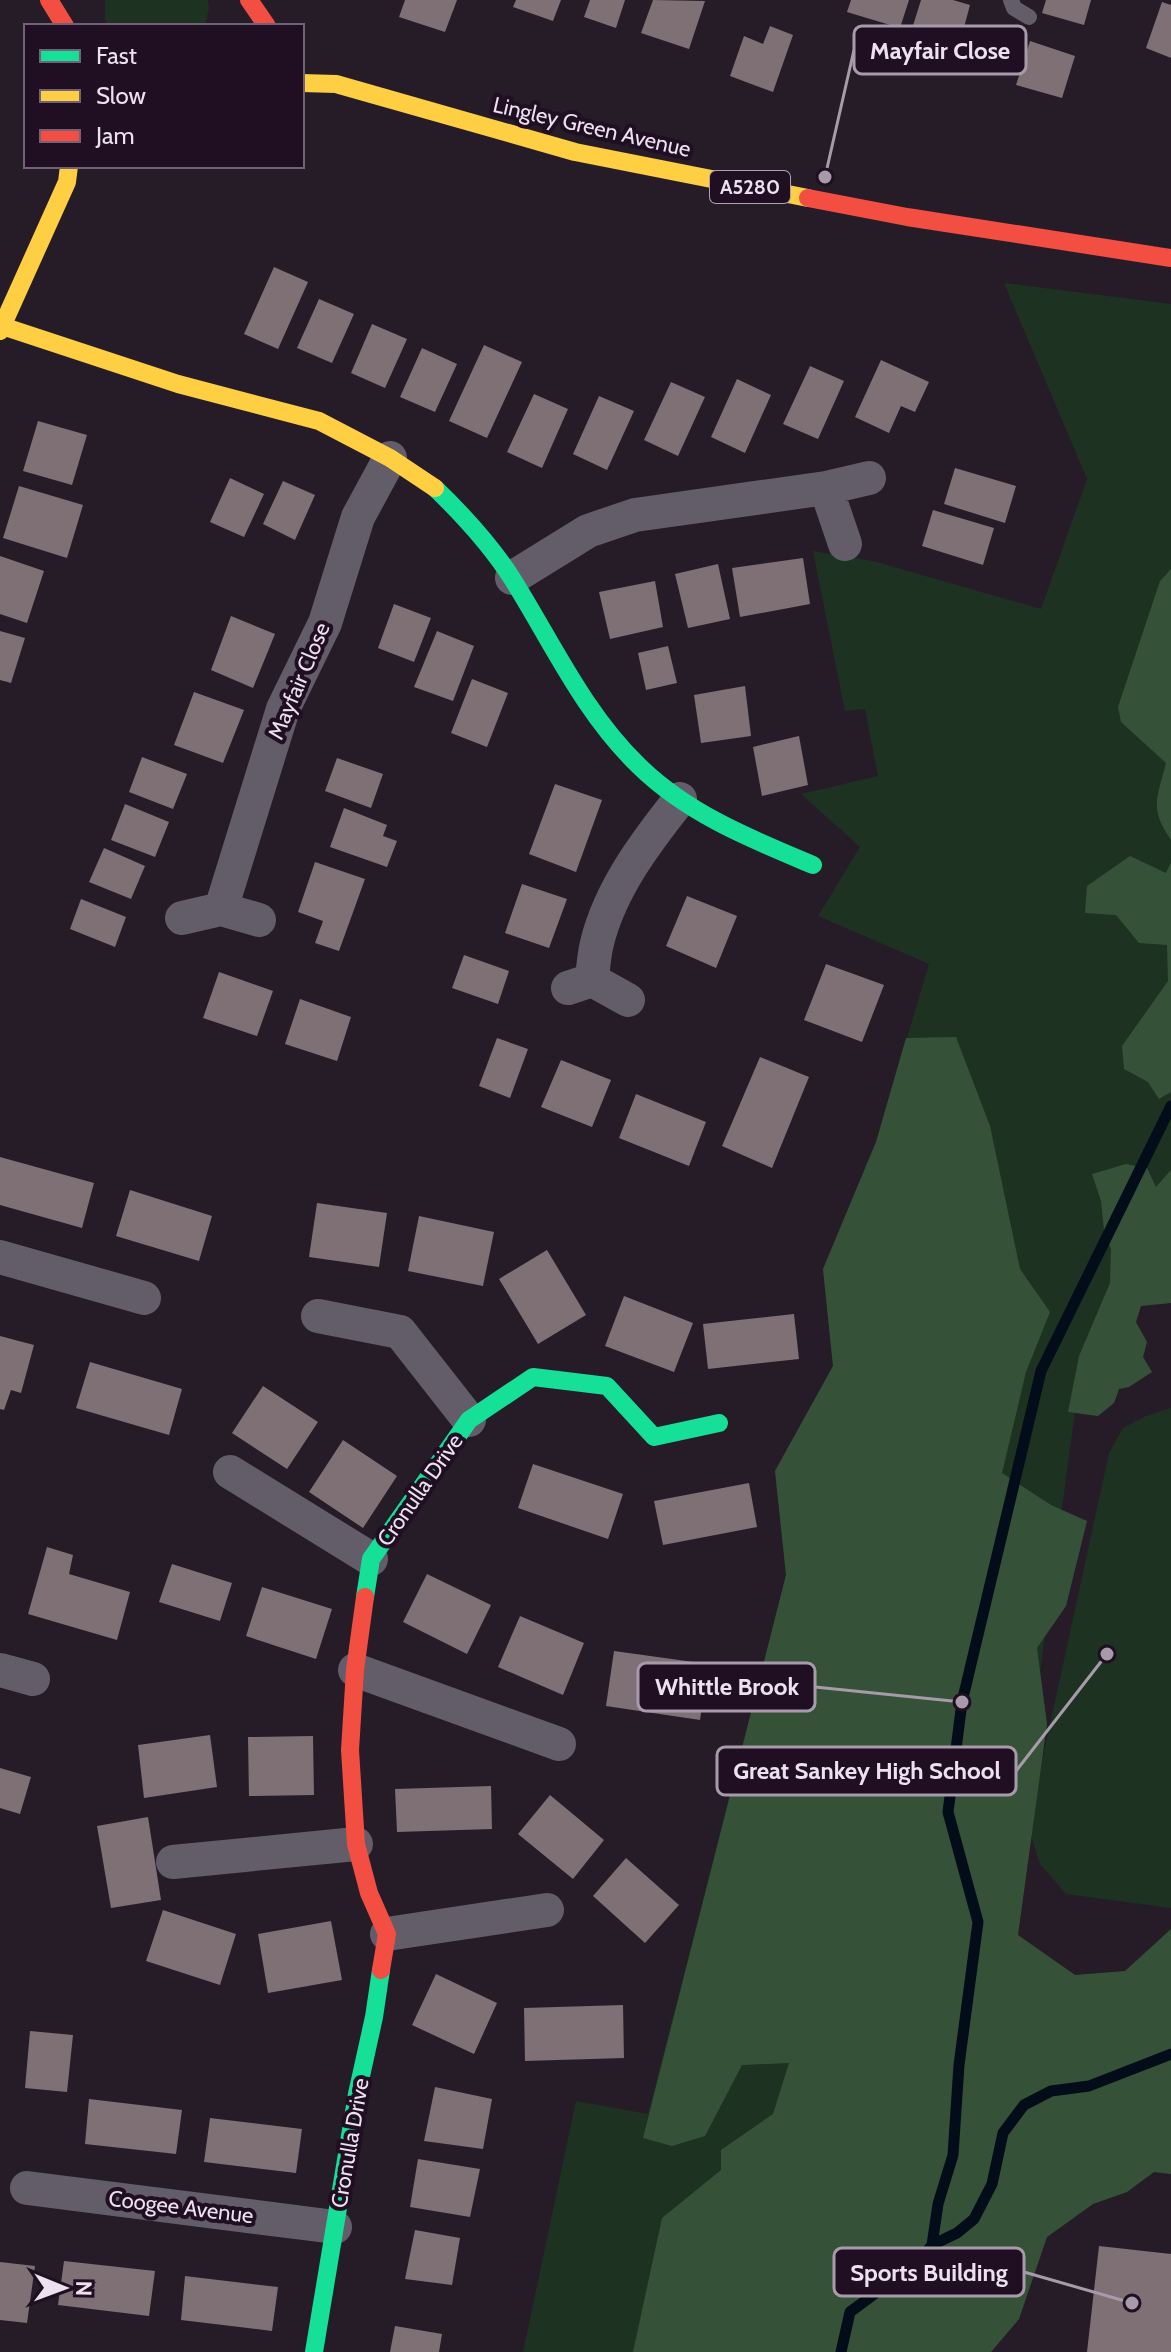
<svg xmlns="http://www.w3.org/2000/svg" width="1171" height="2352" viewBox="0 0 1171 2352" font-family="Cabin,sans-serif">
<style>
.green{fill:#1d3221}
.forest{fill:#355239}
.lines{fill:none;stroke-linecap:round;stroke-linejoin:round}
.stream{stroke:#030d19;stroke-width:11}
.building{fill:#7e7074}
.lane{stroke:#635d69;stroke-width:16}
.street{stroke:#635d69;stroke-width:34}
.fast{stroke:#16e098;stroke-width:18}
.slow{stroke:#ffcf43;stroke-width:18}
.jam{stroke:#f24e42;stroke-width:18}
.labels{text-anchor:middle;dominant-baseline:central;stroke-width:8;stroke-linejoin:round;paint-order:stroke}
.shield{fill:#200e23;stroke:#b0a1b2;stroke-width:2}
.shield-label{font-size:20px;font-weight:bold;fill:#ede0ef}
.street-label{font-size:22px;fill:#ede0ef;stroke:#200e23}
.leader{fill:none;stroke:#a79ba9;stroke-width:3}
.callout-dot{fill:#a79ba9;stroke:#200e23;stroke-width:3}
.callout{fill:#200e23;stroke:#a79ba9;stroke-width:3}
.callout-label{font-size:24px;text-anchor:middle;font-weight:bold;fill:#ede0ef}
</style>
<rect width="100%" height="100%" fill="#261c28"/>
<path class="green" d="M105,0H208L209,8L205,26H108L105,19Z
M1004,283L1171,304V1241L1082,1359L1003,1948L914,2352H523L576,2101L648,2114L786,1575L775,1471L833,1366L823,1269L876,1142L929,964L818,916L860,847L801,794L878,776L865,709L845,711L813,551L873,561L1041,609L1087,479Z
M1171,1408V1908L1066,1894L1040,1864L1028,1826L1109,1453L1123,1428L1146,1416Z"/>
<path class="forest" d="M1171,569V840C1149,808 1157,799 1166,763L1121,722L1118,707L1160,581Z
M1130,856L1166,873L1171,862V1092L1159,1099L1148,1082L1124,1069L1122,1046L1168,981L1167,945L1139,943L1116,915L1085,913L1087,886Z
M956,1037L990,1126L1020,1269L1050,1312L1026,1372L1002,1473L1051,1505L1087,1521L1066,1606L1037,1648L1047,1724L1018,1935L1075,1975L1125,1971L1171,1929V2174L1154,2172L1127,2192L1093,2204L1047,2237L1019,2319L991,2352H633L662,2218L721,2170V2150L773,2114L789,2063L742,2065L705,2136L672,2146L643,2138L786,1575L775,1471L833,1366L823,1269L876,1142L906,1038Z
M1126,1164L1147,1168L1156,1187L1171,1170V1303L1141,1306L1136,1322L1147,1342L1143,1357L1152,1372L1129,1387L1119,1389L1114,1403L1098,1416L1068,1412L1079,1356L1110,1283L1111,1249L1104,1231L1101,1201L1092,1174Z"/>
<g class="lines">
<path class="stream" d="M932,2245L957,2233L974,2219L992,2184L1003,2133L1024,2105L1051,2091L1089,2086L1171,2054
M841,2352L850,2312L919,2261L932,2245L938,2204L953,2155L959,2065L978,1922L948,1812L962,1702L1041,1371L1171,1106"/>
</g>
<path class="building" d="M405,0H457L445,32L399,17Z
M516,0H561L553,21L513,7Z
M590,0H625L616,28L584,17Z
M653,0L705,1L689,49L641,33Z
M851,0H909L900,28L847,12Z
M921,0H953L970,5L959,46L911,32Z
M1046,0H1091L1084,25L1042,13Z
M1162,2L1171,5V58L1146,48Z
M770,26L793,35L773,92L730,76L744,36L763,44Z
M1030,41L1075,56L1062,98L1016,85Z
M274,267L308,282L278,349L244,334Z
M319,299L354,314L332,363L297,348Z
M372,324L407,339L385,388L351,373Z
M484,345L522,362L487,438L449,421Z
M422,348L457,364L435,412L400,397Z
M881,360L929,382L915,412L901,406L889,433L855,417Z
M810,366L844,381L818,439L783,424Z
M737,379L771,395L745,453L711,437Z
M671,382L705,397L678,456L644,440Z
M534,394L568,409L542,468L507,452Z
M599,396L634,411L607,470L573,454Z
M38,421L87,435L72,485L23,471Z
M955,468L1016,486L1005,523L944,504Z
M230,478L264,494L244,537L210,522Z
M283,481L315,495L295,540L263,524Z
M19,486L83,505L67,558L3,538Z
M933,510L994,528L983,565L922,546Z
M0,556L44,571L27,623L0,614Z
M803,558L810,604L740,617L732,568Z
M718,564L730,619L688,628L675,574Z
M655,581L663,627L610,639L599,592Z
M394,604L431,618L414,662L378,648Z
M231,616L275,634L253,688L211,670Z
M0,631L25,638L11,683L0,680Z
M437,631L474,646L453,701L414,687Z
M668,646L677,683L646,690L638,653Z
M472,679L508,693L487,747L451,733Z
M745,686L751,736L701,743L694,695Z
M194,692L244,710L223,763L174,745Z
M799,736L808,785L762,796L753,747Z
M142,757L187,774L173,809L129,792Z
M337,758L383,774L371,808L325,791Z
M555,784L602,800L576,872L529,854Z
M125,804L169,822L155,857L111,840Z
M344,808L387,825L383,836L397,841L387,867L330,847Z
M104,848L145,866L131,899L89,882Z
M315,862L365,879L339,951L315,943L323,921L298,912Z
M522,884L567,899L549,948L505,933Z
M687,896L737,916L716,968L666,946Z
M81,899L126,917L115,947L70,929Z
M464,955L509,971L498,1004L452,988Z
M826,964L884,985L862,1042L804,1020Z
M219,972L273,991L257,1036L203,1018Z
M300,999L351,1017L337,1061L285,1044Z
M497,1038L528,1049L510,1098L479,1086Z
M760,1057L809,1077L772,1168L722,1146Z
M561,1060L611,1080L592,1127L541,1107Z
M636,1094L706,1122L689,1166L619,1138Z
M0,1157L94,1183L82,1228L0,1205Z
M130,1190L212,1216L199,1261L116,1236Z
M317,1203L387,1213L379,1267L309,1257Z
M419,1216L494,1232L483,1286L408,1271Z
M547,1250L586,1315L538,1344L499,1279Z
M624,1296L693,1323L674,1372L605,1346Z
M794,1314L799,1359L708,1369L703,1324Z
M0,1336L34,1345L21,1393L11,1390L4,1410L0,1409Z
M90,1362L182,1389L169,1435L76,1408Z
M263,1386L318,1422L287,1469L232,1433Z
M343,1440L397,1476L363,1528L309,1492Z
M533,1464L623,1494L608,1539L518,1508Z
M749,1483L757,1527L663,1545L654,1501Z
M47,1547L73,1555L69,1574L130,1592L117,1640L28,1614Z
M172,1564L232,1583L220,1621L159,1602Z
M427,1574L491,1605L467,1654L403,1622Z
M262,1587L332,1609L316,1659L246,1636Z
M520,1616L584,1643L563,1695L498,1667Z
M614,1651L708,1664L700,1720L606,1706Z
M210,1735L217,1787L144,1798L138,1745Z
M313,1736L314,1795L249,1796L248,1737Z
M0,1768L31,1777L20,1814L0,1808Z
M491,1786L492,1829L397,1832L395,1789Z
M550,1795L604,1840L573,1879L518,1834Z
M148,1817L161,1900L111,1908L97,1826Z
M626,1858L679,1905L645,1943L593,1896Z
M163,1910L236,1934L220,1985L146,1961Z
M331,1921L342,1980L268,1993L258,1934Z
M436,1974L497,2003L474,2054L412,2025Z
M623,2005L624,2058L525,2061L524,2008Z
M30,2031L73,2035L67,2092L25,2088Z
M435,2087L492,2099L483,2149L424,2141Z
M89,2099L182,2110L176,2154L85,2144Z
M210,2118L302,2129L296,2173L204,2162Z
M418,2159L480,2169L470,2217L410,2207Z
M415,2230L460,2238L452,2285L405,2279Z
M1099,2246L1171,2254V2352H1087Z
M64,2261L155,2271L149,2316L58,2305Z
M0,2262L35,2266L27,2323L0,2320Z
M185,2276L278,2287L272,2331L181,2320Z
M395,2326L442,2334L439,2352H390Z"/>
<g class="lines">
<path class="lane" d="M1011,0L1014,8L1029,17"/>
<path class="street" d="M826,488L845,544
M512,578L588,531L635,515L826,488L869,478
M221,909L283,709L325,623L358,517L390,458
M182,918L221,909L259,920
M592,980C593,968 594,955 597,943C610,889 646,842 680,799
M568,988L592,980L628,1000
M0,1257L144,1298
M318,1316L400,1332L469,1420
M230,1472L371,1559
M0,1670L33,1679
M355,1670L559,1744
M173,1862L356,1844
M387,1934L547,1910
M27,2188L335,2227"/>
<path class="fast" d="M435,488C464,516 491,545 513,580C553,644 584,713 639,766C688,814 751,839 813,865
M365,1597L371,1559L469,1420L533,1377L607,1386L654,1437L719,1423
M314,2352L357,2094L374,2017L381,1970"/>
<path class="slow" d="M302,83L336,84L575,152L808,198
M2,326L178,384L319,421L390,458L435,488
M0,331L67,182L69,166"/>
<path class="jam" d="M49,0L65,26
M249,0L267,26
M808,198L907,217L1171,258
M365,1597L355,1670L350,1750L356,1844L369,1893L387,1934L381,1970"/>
</g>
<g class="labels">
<rect class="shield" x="710" y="171" width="80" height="32" rx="6"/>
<g class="shield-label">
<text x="750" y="187">A5280</text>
</g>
<g class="street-label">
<text transform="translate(592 127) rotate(13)">Lingley Green Avenue</text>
<text transform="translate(299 681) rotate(-67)">Mayfair Close</text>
<text transform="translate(420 1490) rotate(-55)">Cronulla Drive</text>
<text transform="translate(350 2143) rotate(-80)">Cronulla Drive</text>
<text transform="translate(181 2207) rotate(7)">Coogee Avenue</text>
</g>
</g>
<path class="leader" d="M825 177L854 50M962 1702L815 1687M1107 1654L1016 1771M1132 2303L1024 2272"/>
<g class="callout-dot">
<circle cx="825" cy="177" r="8"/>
<circle cx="962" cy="1702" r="8"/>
<circle cx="1107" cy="1654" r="8"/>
<circle cx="1132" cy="2303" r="8"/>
</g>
<g class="callout">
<rect x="854" y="26" width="172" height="48" rx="8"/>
<rect x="638" y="1663" width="177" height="48" rx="8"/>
<rect x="717" y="1747" width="299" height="48" rx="8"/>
<rect x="834" y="2248" width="190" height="48" rx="8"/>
</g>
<g class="callout-label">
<text x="940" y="59">Mayfair Close</text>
<text x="727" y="1695">Whittle Brook</text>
<text x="867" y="1779">Great Sankey High School</text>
<text x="929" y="2281">Sports Building</text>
</g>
<rect x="24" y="24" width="280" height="144" fill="#200e23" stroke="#726275" stroke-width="2"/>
<rect x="40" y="50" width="40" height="12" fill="#16e098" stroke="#726275" stroke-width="2"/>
<text x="96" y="64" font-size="24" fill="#ede0ef">Fast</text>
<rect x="40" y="90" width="40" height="12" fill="#ffcf43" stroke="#726275" stroke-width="2"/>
<text x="96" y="104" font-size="24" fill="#ede0ef">Slow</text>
<rect x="40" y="130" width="40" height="12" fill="#f24e42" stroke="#726275" stroke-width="2"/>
<text x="96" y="144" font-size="24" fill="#ede0ef">Jam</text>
<g transform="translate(64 2288) rotate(91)" stroke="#200e23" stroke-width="6" paint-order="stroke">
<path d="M0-6L14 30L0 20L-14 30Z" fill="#ede0ef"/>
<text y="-12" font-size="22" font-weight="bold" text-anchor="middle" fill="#ede0ef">N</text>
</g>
</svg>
